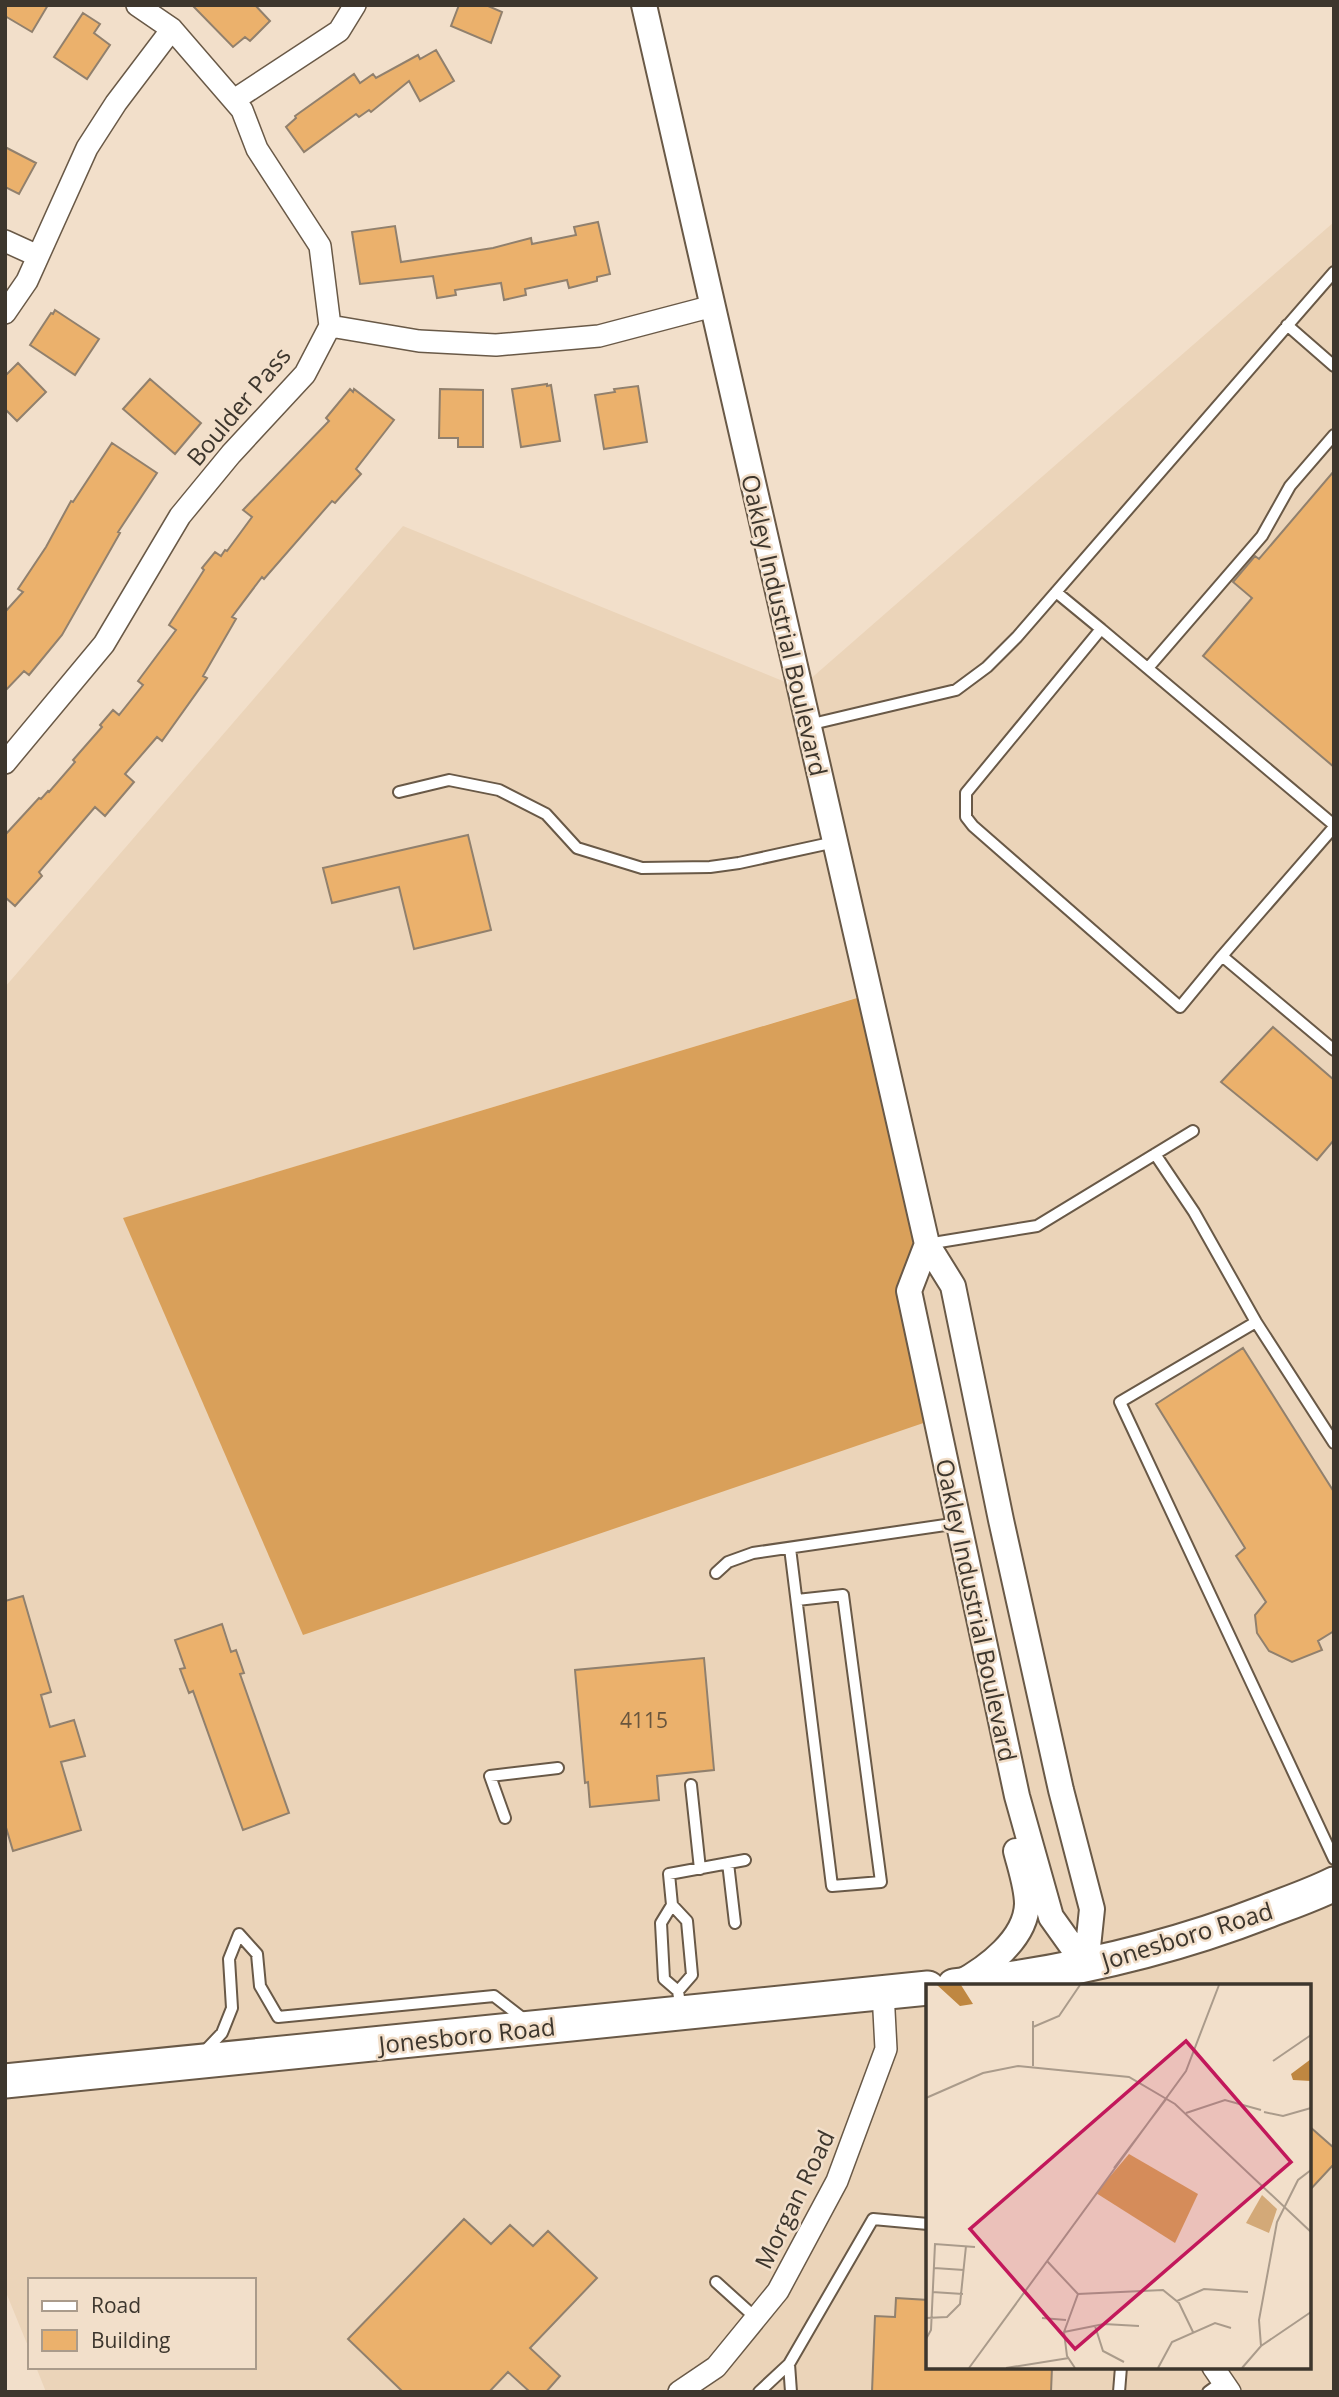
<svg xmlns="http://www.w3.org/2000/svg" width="1339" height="2397" viewBox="0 0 1339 2397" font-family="'Open Sans',sans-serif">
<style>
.built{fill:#ebd4b9;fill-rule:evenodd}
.forest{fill:#d9a05a}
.building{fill:#ebb16c;stroke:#91806d;stroke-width:2}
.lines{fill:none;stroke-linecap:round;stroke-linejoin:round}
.service-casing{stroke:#695947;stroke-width:14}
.minor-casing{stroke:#695947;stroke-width:24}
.tertiary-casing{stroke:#695947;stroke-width:28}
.trunk-casing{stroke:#695947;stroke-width:37}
.service{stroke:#fff;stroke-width:10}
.minor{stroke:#fff;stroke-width:21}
.tertiary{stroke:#fff;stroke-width:24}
.trunk{stroke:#fff;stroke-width:33}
.labels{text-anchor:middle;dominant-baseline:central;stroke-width:5;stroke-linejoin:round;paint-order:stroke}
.number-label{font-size:21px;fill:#68553d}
.street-label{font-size:24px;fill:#3d362d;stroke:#f2dfca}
.inset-road{fill:none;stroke:#aa9b8b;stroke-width:2}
.view{fill:#c2185b;fill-opacity:0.15;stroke:#c2185b;stroke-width:3.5}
.inset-edge{fill:none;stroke:#3d362d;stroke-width:3.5}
</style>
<rect width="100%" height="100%" fill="#f2dfca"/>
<path class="built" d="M1334,222V2392H46L36,2367H254V2280H30V2351L5,2290V987L403,526L800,688ZM876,992L304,1635L124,1218ZM928,1986H1309V2367H928Z"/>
<path class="forest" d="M877,992L938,1418L303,1635L123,1218Z"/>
<path class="building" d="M5,5H48L32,32L5,16Z
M192,5H255L270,21L250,41L245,37L233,47Z
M459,5H486L502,12L491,43L451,26Z
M83,13L100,24L94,33L110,45L87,79L54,57Z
M436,50L454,81L420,101L409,81L371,112L369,110L359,117L356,114L304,152L286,127L296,118L295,116L354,74L360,83L373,74L376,78L418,55L420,59Z
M5,147L36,163L19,194L5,187Z
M598,222L610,274L597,277V281L569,288L567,280L525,289L526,295L504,300L501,283L455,290L456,295L437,298L433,276L360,284L352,232L395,226L401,262L493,248L531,238L532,244L576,235L574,227Z
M55,310L99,339L75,375L30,345L51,313L53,314Z
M18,363L46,392L17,421L5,409V376Z
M150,379L201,423L175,454L123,409Z
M547,384V386L551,385L560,441L521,447L512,389Z
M638,386L647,442L604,449L595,395L615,392L614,389Z
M350,389L353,392L354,389L394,420L356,469L361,474L335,503L332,501L264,579L262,577L232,617L236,619L203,676L207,678L162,741L157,737L125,774L134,782L105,816L95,807L39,872L42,876L15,906L5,897V835L39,798L41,799L48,791L49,792L75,762L73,760L102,727L100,725L113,710L119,715L143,685L138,681L176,630L169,625L204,570L202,568L215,552L221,556L225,550L227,551L252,517L243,510L329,421L326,418Z
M440,389L483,390V447H458V438H439Z
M112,443L157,473L118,532L120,533L62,635L29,675L24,671L5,691V612L23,592L18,589L46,547L71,501L73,502Z
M1334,471V767L1203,656L1252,598L1233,582L1255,556L1259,559Z
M468,835L491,930L414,949L399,887L332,903L323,868Z
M1273,1027L1334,1080V1140L1317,1160L1221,1082Z
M1243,1348L1334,1492V1631L1318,1641L1322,1650L1292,1662L1269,1651L1257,1633L1255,1615L1266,1602L1236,1556L1245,1548L1156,1404Z
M23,1596L51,1692L41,1695L50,1727L74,1720L85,1756L61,1762L81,1830L13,1851L5,1824V1601Z
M222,1624L231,1652L236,1650L244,1673L240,1674L289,1813L243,1830L193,1691L189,1693L180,1669L185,1668L175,1640Z
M704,1658L714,1770L657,1776L659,1800L590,1807L588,1782L585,1783L575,1670Z
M1309,2126L1334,2148V2164L1309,2191Z
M464,2219L491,2244L510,2225L533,2246L548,2231L597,2278L530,2348L560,2376L546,2392H530L508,2372L489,2392H403L348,2339Z
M896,2298L928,2300V2367H1052L1051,2392H872L875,2316L895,2317Z"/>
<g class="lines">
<g class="service-casing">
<path id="service" d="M1287,325L1334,366
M1056,592L1101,629
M1148,668L1262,536L1290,486L1334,435
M808,725L956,690L987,667L1017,637L1334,272
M399,792L449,780L499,790L546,814L577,848L642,868L710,867L739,863L835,842
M1334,827L1222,956L1334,1050
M1222,956L1180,1007L973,826L966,817V793L1101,629L1334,825
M1155,1154L1194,1212L1256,1322L1334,1443
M927,1244L1037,1226L1193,1131
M1256,1322L1120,1402L1334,1859
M790,1548L832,1886L881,1882L843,1595L797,1600
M716,1573L728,1562L753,1553L959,1523
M691,1785L700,1869
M505,1818L490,1776L558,1768
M728,1863L735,1923
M672,1905L687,1921L692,1975L678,1991
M681,2010L678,1991L664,1979L661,1923L672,1905L669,1874L745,1860
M204,2052L222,2033L232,2008L229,1959L239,1934L257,1954L260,1986L278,2017L494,1996L525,2020
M716,2282L757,2319
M789,2364L791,2392
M759,2392L789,2364L873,2219L928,2224
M1119,2392L1121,2367
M1208,2392L1223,2381"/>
</g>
<g class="minor-casing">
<path id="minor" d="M234,100L339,31L355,5
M5,241L38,256
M5,313L27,281L87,148L116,103L172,29
M330,326L419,341L496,345L599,336L713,306
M5,763L104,644L180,516L231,454L305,374L330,326L320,246L257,149L242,110L172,29L137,5
M1213,2367L1230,2392
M679,2392L716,2367L778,2291L837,2181L886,2049L883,1992"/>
</g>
<g class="tertiary-casing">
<path id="tertiary" d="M644,5L927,1244L953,1286L1001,1520L1061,1790L1092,1909L1086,1966
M927,1244L909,1291L1017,1796L1051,1917L1086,1966
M959,1983C987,1968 1026,1939 1027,1904C1027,1887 1020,1867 1016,1851"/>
</g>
<g class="trunk-casing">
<path id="trunk" d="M954,1986C1060,1974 1165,1951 1265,1912C1288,1903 1312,1895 1334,1884
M5,2081L928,1988"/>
</g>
<use href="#service" class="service"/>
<use href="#minor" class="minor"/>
<use href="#tertiary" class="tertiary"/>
<use href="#trunk" class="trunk"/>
</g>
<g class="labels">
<g class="number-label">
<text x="644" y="1720">4115</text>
</g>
<g class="street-label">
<text transform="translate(238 406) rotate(-50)">Boulder Pass</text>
<text transform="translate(785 625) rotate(77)">Oakley Industrial Boulevard</text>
<text transform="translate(977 1610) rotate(78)">Oakley Industrial Boulevard</text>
<text transform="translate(1187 1935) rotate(-17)">Jonesboro Road</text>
<text transform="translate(467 2035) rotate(-6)">Jonesboro Road</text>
<text transform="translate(794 2199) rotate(-64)">Morgan Road</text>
</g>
</g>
<g transform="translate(926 1984)">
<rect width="385" height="385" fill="#f2dfca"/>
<path d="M336,211L351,225L343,249L320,239Z" fill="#d3a978"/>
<path d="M203,170L272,210L249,259L170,209Z" fill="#d9a05a"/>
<path d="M11,1H35L47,20L34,22ZM385,75V97L367,96L365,90Z" fill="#bf8741"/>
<path class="inset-road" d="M107,37V82M107,43L133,32L154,1M347,77L385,51M0,114L57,89L92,82L203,93L249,120L385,248M338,128L357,132L385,124M260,129L299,116L335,126M188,184L241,114M121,277L152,310M8,284L38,286M6,308L37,310M251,317L278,305L322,308M0,334L21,333L34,320L40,262M116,334L140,336M169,342L177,367L198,378M138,348L178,340L213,342M0,355L5,346L9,260L49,263M335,362L333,336L351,238L372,196L385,186M43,384L260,87L293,1M80,384L143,374M149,384L141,372L138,348L152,310L237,306L253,319L267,348M232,384L246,358L289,339L305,344M316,384L335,362L385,328"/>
<path class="view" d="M260,57L365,178L149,365L44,245Z"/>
<rect width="385" height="385" class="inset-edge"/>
</g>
<rect width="1339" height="2397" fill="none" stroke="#3d362d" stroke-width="14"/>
<rect x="28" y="2278" width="228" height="91" fill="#f2dfca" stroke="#aa9b8b" stroke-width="2"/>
<rect x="42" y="2301" width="35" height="10" fill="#ffffff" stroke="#aa9b8b" stroke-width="2"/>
<text x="91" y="2313" font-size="21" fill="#3d362d">Road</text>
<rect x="42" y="2330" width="35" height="21" fill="#ebb16c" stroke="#aa9b8b" stroke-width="2"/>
<text x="91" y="2348" font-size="21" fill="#3d362d">Building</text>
</svg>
